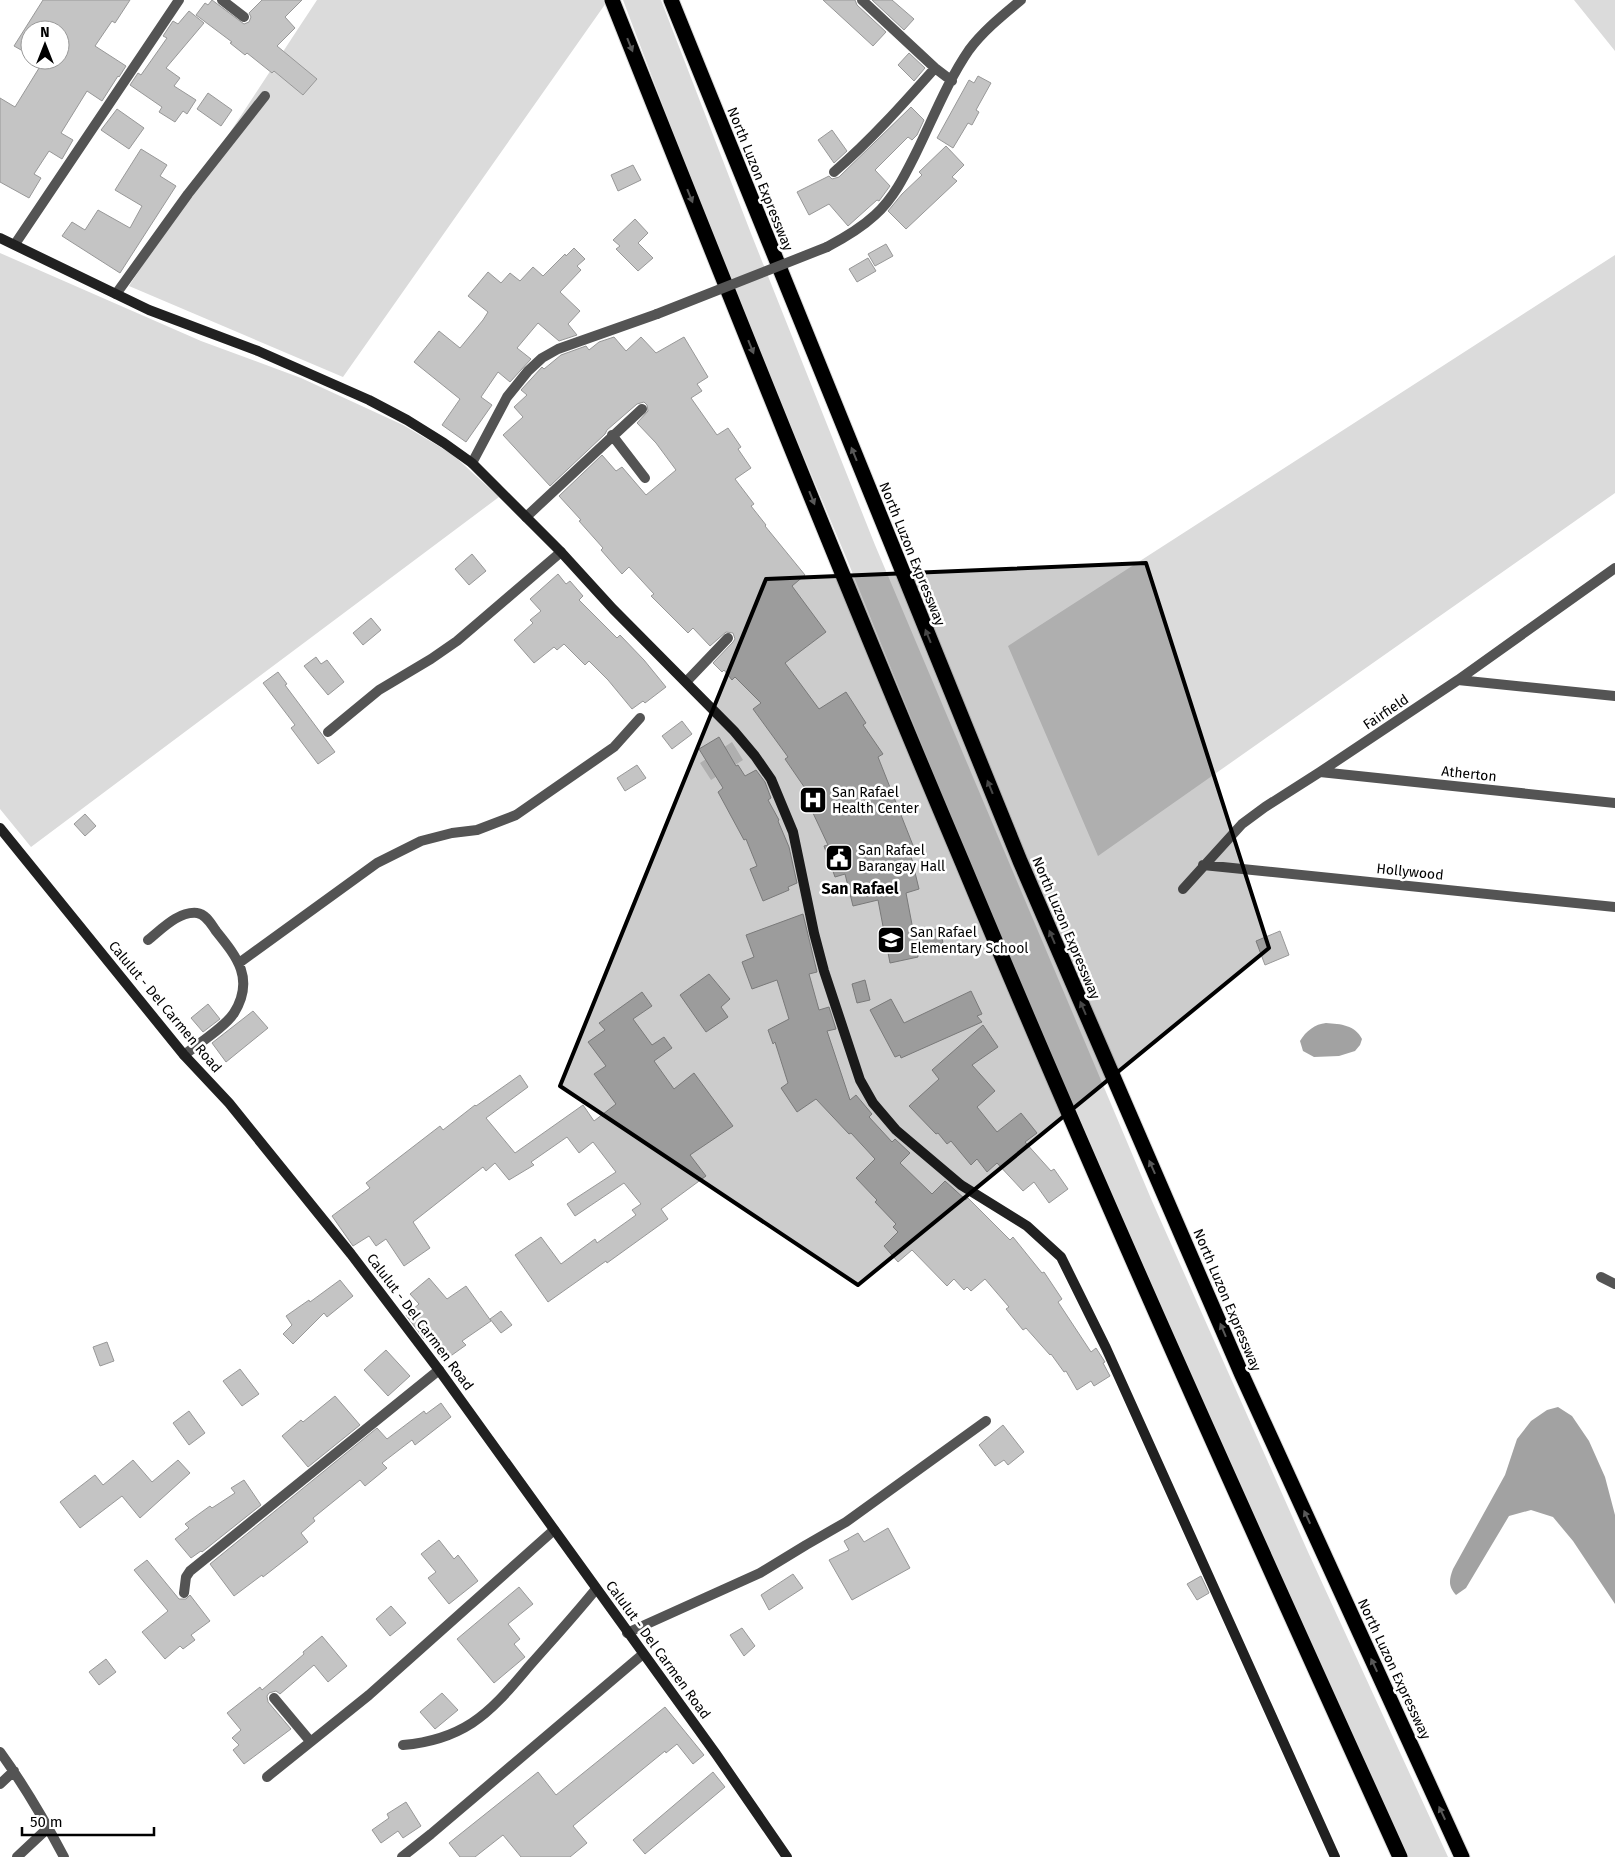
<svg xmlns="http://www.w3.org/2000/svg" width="1615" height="1857" viewBox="0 0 1615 1857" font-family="'Fira Sans',sans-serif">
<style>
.green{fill:#dbdbdb}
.water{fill:#a2a2a2}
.building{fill:#c4c4c4;stroke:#989898}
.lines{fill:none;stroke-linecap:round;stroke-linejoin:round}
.highway-casing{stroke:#dbdbdb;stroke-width:17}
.street{stroke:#545454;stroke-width:10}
.secondary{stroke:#212121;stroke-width:10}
.highway{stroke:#000;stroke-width:15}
.street-bridge{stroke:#545454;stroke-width:10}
.oneway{fill:#595959}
.marked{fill:#000;fill-opacity:0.2;stroke:#000;stroke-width:4;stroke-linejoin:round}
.labels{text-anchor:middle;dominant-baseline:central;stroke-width:5;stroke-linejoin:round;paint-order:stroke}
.street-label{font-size:14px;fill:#000;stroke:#fff}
.poi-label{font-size:14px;fill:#000;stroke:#fff;text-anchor:start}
.quarter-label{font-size:16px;font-weight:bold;fill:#000;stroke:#fff}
</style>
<rect width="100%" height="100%" fill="#fff"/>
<path class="green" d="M317,0H605L606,3L343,377L129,286Z
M623,0H661L752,236L875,545L1152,1201L1308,1552L1448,1857H1407L1122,1218L981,891L848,562L720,257Z
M1574,0H1615V51Z
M0,253L201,341L301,378L403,425L452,454L499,497L31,847L0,809Z
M1615,255V493L1098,856L1008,646Z
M732,742L743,760L711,780L700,763Z"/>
<path class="water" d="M1326,1023C1341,1024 1355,1025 1362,1039L1360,1045L1355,1051L1339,1056L1314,1057L1303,1051L1300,1041C1306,1031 1315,1024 1326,1023Z
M1558,1407L1572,1416L1589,1441L1605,1477L1615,1515V1604L1573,1541L1553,1517L1531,1510L1509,1516L1466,1588L1456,1595C1448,1586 1449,1580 1453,1569L1505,1475L1517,1439L1531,1421L1547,1410Z"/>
<path class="building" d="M43,0H130L115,23L112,21L95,46L126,66L119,77L118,76L102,101L87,91L61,133L73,140L62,159L49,151L34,174L41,178L29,198L0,182V98L15,107L44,60H60V30H30V55L14,46Z
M212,0L244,24L249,22L251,17L249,13L262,0H302L285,17L295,28L277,46L317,79L303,95L274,71L272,73L247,53L245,55L230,43L232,42L196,15L205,3L208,5Z
M823,0H855L857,5L886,32L873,46Z
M872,0H892L914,19L904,30Z
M189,11L204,23L166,68L180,78L174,86L196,100L187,114L183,111L175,122L159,112L162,107L130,85L138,73L141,75L167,38L163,36L173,21L178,24Z
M909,53L925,68L914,81L898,65Z
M978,76L991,83L976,110L979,112L972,125L968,123L953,148L937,138L969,80L974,83Z
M208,93L232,110L221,126L197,109Z
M911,107L924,120L917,135L912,140L908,137L875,170L890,186L879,201L877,200L848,226L829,204L809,215L797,192L829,176L832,179L839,177Z
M117,109L144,128L129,149L101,130Z
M832,130L847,151L834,163L818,140Z
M946,146L964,165L952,177L957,181L906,229L888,211L902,194L922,175L919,172Z
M141,149L167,165L160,176L176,186L120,273L62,236L72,222L85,230L98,210L130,228L142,206L115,190Z
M633,165L641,180L618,191L611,175Z
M635,219L648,233L638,243L653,258L638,271L616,249L620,246L613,240Z
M886,244L893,256L875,266L868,254Z
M574,248L585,259L577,266L581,270L560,292L580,311L568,324L577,335L559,341L538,323L517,348L531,359L510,382L498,372L481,397L492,405L466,442L442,425L460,399L414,362L439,331L460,348L483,320L488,312L468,296L488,272L501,283L510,273L520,281L533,267L543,276L565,254L566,256Z
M868,258L876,271L857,282L849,269Z
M614,337L626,351L641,337L656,353L684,337L708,377L697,384L702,391L691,398L717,435L728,428L741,447L738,449L751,468L735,479L754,504L751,506L766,525L765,526L805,575L792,586L826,632L785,663L819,709L846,692L866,723L863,725L883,754L878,757L916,853L911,856L919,889L906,893L914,935L940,928L943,943L917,950L918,957L890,963L878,900L853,906L845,874L835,877L824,846L828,845L805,796L809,794L785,759L788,757L753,709L761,703L735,677L732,680L724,670L722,672L713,663L733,642L735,639L733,633L726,632L710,646L693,628L688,633L651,596L654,594L629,567L622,574L601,550L603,548L579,521L581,520L559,496L602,455L616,471L622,467L646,495L676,470L656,443L637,423L648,411L647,405L644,402L637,404L607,430L605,434L550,486L503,435L523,417L514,407L527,395L521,390L542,367L544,369L561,355L586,346L589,350L599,342Z
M472,554L486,571L469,585L455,569Z
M558,574L566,584L570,581L583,596L579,600L617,638L620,635L644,660L666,687L645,703L643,701L632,709L608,680L589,661L585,665L564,644L557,650L554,647L534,663L514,640L533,623L530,620L541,611L530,599Z
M371,618L381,630L363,645L353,633Z
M316,657L321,664L327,660L344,682L328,695L304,666Z
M278,672L287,684L285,685L335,752L318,764L291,728L295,725L263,683Z
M682,721L692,734L672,749L662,736Z
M719,737L736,766L738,765L745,776L756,770L765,782L771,798L768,800L779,820L778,821L789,847L797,883L788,887L789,890L763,901L750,869L757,866L746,839L744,840L718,792L723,788L699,749Z
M637,765L646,778L625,791L617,778Z
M85,814L96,826L85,836L74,824Z
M803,914L817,972L809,974L819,1010L829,1007L836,1029L827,1031L850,1100L856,1095L872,1114L869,1117L892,1142L895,1139L910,1153L900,1163L932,1194L945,1181L966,1200L968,1198L1010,1240L1013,1237L1042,1273L1044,1272L1062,1299L1058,1302L1091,1352L1096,1348L1105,1362L1103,1363L1110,1376L1094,1386L1091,1381L1077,1390L1066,1371L1064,1372L1051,1354L1050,1355L1026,1328L1023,1330L1006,1309L1009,1307L985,1279L971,1291L967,1287L964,1290L954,1279L947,1286L912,1250L898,1262L884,1246L898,1232L893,1227L896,1224L875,1202L877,1200L856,1178L875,1159L851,1133L849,1134L816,1099L797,1112L781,1088L788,1083L775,1042L773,1044L768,1030L789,1019L777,980L752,989L742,962L754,957L746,935Z
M1280,931L1289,955L1265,965L1256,941Z
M709,974L730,999L721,1007L728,1017L706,1032L680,995Z
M865,980L870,1000L857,1003L852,984Z
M971,991L982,1014L977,1016L982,1022L901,1058L900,1055L895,1057L870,1010L891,999L904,1023Z
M642,992L652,1006L633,1019L652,1045L664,1037L672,1048L654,1061L674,1089L694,1073L733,1126L690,1155L706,1176L661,1209L668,1219L607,1263L606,1261L548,1302L515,1255L541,1237L561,1264L595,1239L597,1243L636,1215L632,1210L641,1204L624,1183L575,1216L567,1204L616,1172L593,1142L579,1153L567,1137L531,1162L534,1165L509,1180L495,1163L486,1171L483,1167L413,1222L430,1248L404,1266L386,1239L376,1246L369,1236L353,1246L332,1216L370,1188L366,1183L440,1126L443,1130L475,1105L476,1106L520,1075L528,1087L486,1118L515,1153L583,1105L594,1121L616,1104L594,1074L606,1066L588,1042L605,1030L599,1023Z
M208,1004L220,1019L203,1032L191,1018Z
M253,1011L268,1028L226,1062L212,1043Z
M983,1025L998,1047L972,1065L995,1091L977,1107L997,1132L1021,1113L1037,1133L1025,1142L1051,1171L1054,1169L1068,1189L1049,1203L1034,1182L1023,1191L997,1163L987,1172L977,1159L971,1165L951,1141L947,1144L938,1133L936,1134L909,1106L939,1079L932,1070Z
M429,1278L447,1299L466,1286L491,1321L462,1341L466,1345L445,1360L428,1336L424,1339L406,1315L419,1304L410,1294Z
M340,1280L353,1296L327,1317L324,1313L293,1344L283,1334L292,1325L286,1316L309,1300L310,1302Z
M501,1311L512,1325L501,1333L490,1319Z
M107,1342L114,1361L100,1366L93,1347Z
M386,1350L410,1376L388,1396L364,1370Z
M240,1369L259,1394L242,1406L223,1381Z
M335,1396L360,1425L308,1467L282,1436L301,1420L303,1422Z
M441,1403L451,1417L415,1445L412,1440L382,1463L387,1468L365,1486L360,1480L313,1518L315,1521L301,1533L308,1542L263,1577L262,1575L234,1596L210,1564L377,1428L387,1439L424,1411L426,1414Z
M189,1411L205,1433L189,1445L173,1423Z
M1003,1425L1024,1452L1008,1465L1004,1460L995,1466L979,1445Z
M133,1460L152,1482L178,1460L190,1473L140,1518L122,1496L80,1528L60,1502L95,1475L103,1485Z
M244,1480L261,1505L202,1552L201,1551L191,1558L175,1539L189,1528L185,1524L210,1506L212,1508L235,1493L231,1488Z
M888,1528L910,1568L852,1600L829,1560L849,1550L844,1541L858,1533L864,1542Z
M439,1540L454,1559L458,1555L478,1581L449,1604L428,1578L436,1572L421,1554Z
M147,1560L179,1599H186L190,1595L210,1621L191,1635L195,1640L183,1649L180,1646L165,1659L142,1632L168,1611L134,1570Z
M793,1574L803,1588L769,1610L761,1595Z
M1201,1576L1209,1593L1197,1600L1187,1584Z
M519,1587L533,1604L508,1624L520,1639L514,1644L525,1657L494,1683L457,1639Z
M391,1606L406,1623L390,1636L376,1619Z
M742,1628L755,1646L744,1656L730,1635Z
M322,1636L347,1666L328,1682L314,1665L280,1694L276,1691L269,1693L267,1696L268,1702L291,1729L244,1764L233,1750L239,1745L232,1738L241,1730L227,1713L260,1687L262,1690L304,1654L303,1652Z
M106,1659L116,1672L99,1685L89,1672Z
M442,1693L458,1710L435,1729L420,1712Z
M665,1707L704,1755L693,1764L677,1744L666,1753L665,1751L573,1826L587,1843L570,1857H521L503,1835L475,1857H460L449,1843L538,1772L556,1795Z
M713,1772L725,1787L645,1854L633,1840Z
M406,1802L421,1826L403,1838L398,1831L381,1843L372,1830L389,1818L387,1814Z"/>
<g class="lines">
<g class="highway-casing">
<path id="highway" d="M612,0C727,289 842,578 963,864C1102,1198 1251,1528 1400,1857
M671,0L1020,861L1242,1375L1462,1857"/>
</g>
<path class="street" d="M222,0L244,17
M862,0L935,68L952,81
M834,172C871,140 903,104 935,68
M15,244L179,0
M827,247C844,238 861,228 875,215C893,199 904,177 915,155C932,121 947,82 969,50C983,31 1003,15 1021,0
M116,294L188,194L265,96
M612,435L645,478
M472,463L507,397L528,371L542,358L558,349L657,314
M526,517L642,409
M1458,680L1615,696
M686,682L728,638
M328,732L379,690L431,659L457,641L561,552
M1320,772L1615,803
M1203,865L1615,907
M1183,889L1242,824L1265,807L1320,772L1458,680L1615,568
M148,940C161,930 178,911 197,913C206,914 211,924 216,931C237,957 255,979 234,1013C226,1026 198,1044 184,1055
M239,963L377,863L421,841L452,833L477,830L516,815L614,747L640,718
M1601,1277L1615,1284
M184,1593L186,1577L190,1571L439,1370
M627,1633L760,1573L806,1545L846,1522L986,1421
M274,1698L310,1741
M403,1745C427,1743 452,1736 472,1723C495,1708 513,1685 531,1664C553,1639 575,1615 596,1589
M0,1752C24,1785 45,1821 64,1857
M267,1777L369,1695L554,1530
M0,1784L14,1771
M17,1857L49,1827
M402,1857L431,1834L643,1654"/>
<path class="secondary" d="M0,238L149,310L258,351L369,400L407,420L444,443L472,463L561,552L613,609L734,731L755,756L771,779L793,832L814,933L824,971L860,1080L873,1103L896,1130L961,1185L1027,1226L1061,1257L1106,1348L1335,1857
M0,828L184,1055L229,1103L351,1254L439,1370L716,1754L787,1857"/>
<use href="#highway" class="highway"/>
<path class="street-bridge" d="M657,314L827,247"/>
</g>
<defs><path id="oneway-solid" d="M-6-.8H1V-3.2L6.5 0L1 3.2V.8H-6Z" transform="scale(1.25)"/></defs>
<g class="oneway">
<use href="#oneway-solid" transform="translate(630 45) rotate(68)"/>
<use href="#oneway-solid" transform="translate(690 196) rotate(68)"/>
<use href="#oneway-solid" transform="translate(751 347) rotate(68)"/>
<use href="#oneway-solid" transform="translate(854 454) rotate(-112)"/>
<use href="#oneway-solid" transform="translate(812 498) rotate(68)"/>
<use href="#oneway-solid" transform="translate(928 636) rotate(-112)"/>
<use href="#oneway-solid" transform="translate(990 787) rotate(-112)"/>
<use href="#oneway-solid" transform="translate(1052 937) rotate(-113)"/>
<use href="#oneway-solid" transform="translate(1083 1008) rotate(-113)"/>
<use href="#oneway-solid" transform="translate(1152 1167) rotate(-114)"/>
<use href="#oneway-solid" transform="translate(1223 1330) rotate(-113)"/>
<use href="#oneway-solid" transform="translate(1307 1517) rotate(-115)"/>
<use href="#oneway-solid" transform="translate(1374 1665) rotate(-115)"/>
<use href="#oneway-solid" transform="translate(1442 1813) rotate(-115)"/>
</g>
<path class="marked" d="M1146,563L1269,948L858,1285L560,1086L766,579Z"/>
<defs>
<g id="hospital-square" transform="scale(1.4375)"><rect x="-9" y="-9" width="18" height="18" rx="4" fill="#000" stroke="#fff"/><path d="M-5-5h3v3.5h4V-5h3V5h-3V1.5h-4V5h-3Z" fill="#fff"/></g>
<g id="civic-square" transform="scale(1.4375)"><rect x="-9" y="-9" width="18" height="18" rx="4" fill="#000" stroke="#fff"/><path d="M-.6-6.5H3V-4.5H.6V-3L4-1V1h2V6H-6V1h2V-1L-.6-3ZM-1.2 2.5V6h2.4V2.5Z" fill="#fff"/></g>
<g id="school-square" transform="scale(1.4375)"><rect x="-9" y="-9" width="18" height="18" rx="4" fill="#000" stroke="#fff"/><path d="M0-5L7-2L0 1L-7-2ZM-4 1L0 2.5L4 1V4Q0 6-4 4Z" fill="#fff"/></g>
</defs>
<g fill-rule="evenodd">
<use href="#hospital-square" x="813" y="800"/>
<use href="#civic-square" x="839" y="858"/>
<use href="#school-square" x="891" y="940"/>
</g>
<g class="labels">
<g class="street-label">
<text transform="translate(760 179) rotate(68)">North Luzon Expressway</text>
<text transform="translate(912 554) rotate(68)">North Luzon Expressway</text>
<text transform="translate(1386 712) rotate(-34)">Fairfield</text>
<text transform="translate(1469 774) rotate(6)">Atherton</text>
<text transform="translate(1410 872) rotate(6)">Hollywood</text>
<text transform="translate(1066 928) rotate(67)">North Luzon Expressway</text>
<text transform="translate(165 1007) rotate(50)">Calulut - Del Carmen Road</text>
<text transform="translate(1227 1300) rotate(67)">North Luzon Expressway</text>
<text transform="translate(420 1322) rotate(53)">Calulut - Del Carmen Road</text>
<text transform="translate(658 1650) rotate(54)">Calulut - Del Carmen Road</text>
<text transform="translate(1394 1669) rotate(65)">North Luzon Expressway</text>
</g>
<g class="poi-label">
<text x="832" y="792">San Rafael<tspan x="832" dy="16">Health Center</tspan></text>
<text x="858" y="850">San Rafael<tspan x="858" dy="16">Barangay Hall</tspan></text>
<text x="910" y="932">San Rafael<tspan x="910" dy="16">Elementary School</tspan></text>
</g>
<g class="quarter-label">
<text x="860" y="888">San Rafael</text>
</g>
</g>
<g transform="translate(45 45)"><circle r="24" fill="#ffffff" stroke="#999999"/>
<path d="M0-4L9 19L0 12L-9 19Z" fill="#000000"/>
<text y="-8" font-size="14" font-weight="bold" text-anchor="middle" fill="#000000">N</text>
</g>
<path d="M22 1827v8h132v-8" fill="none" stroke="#000000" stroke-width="2.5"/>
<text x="30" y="1827" font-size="15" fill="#000000" stroke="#ffffff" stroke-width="4" paint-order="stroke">50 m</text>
</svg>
